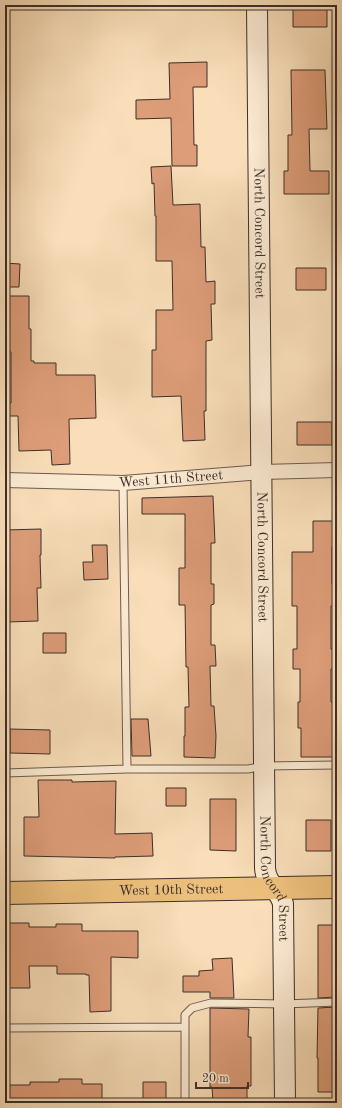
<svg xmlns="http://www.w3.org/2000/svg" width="342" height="1108" viewBox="0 0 342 1108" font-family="'Old Standard TT',serif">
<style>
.building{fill:#dd9d79;stroke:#3d2f29}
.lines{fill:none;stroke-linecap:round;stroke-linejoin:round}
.lane-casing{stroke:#6c5b4d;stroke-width:9}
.street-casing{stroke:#6c5b4d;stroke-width:16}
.secondary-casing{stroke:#3d2f29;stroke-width:22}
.primary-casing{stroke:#3d2f29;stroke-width:24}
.lane{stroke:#fbead2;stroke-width:7}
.street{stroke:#fbead2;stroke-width:14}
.secondary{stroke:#fbead2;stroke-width:20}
.primary{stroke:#ecbf7c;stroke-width:22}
.labels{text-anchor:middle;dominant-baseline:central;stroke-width:4;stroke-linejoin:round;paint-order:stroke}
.street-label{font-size:14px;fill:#3d2f29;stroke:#fbead2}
</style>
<rect width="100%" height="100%" fill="#f9deb9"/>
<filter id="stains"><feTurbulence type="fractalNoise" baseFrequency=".005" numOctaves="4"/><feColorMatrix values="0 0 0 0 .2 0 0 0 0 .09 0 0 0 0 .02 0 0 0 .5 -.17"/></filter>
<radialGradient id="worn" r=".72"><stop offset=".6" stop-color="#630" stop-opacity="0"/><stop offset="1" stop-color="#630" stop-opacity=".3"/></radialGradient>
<path class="building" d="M293,7H327V27H293Z
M207,62V87H193L194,145H197V166H172L171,118L136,119V100L170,99L169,63Z
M291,70H325L327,129H309L310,171H329V194H284V171H288V135H292Z
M171,166L173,205L200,204L201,247H205L206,282L215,281V304H211L212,340L206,341V411H204L205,440L183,441L181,396L152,397V350H156V310H173L172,261H156V216H155L154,183L152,184L151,167Z
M5,263L20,264L19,287H5Z
M296,268H326V290H296Z
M7,296H29V329H31V361H34V363H56V375H95L96,418L69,419L70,464L52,465L51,450L19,451L18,416H8V403H11V352L8,351L9,319H7Z
M297,422H332V445H297Z
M213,496L215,543H211V584H214V604L211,605V645H215L216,666H210L211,706H214L216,736L215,758L184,757V736H185V707H189L188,667H186L185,605H179V568H185V514H142V498Z
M313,521H337V547H332V584H334V606H331V649H337V669H331V702H337L335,757H301V728H298V702H300V669H293V649H297V606H292V552H313Z
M41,529V555H40L41,588H37L38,621L7,622V589H5V530Z
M92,545H107L108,579L84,580L83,562H93Z
M43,633H66V653H43Z
M131,719H148L151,756H132Z
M10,729L50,730V754L10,753Z
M38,780H72V782L116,781L115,834L152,833L153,856L115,857V858L24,856V817H39Z
M166,788H186V806H166Z
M210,799H236V851L210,850Z
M306,820H331V851H306Z
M5,923H29V927H56V924H82V931H138V958L111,957V1011L90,1012L89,975H86V974H57V966H29L30,988H5Z
M318,925H337V997L318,998Z
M232,958L234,998H210V992H183V976H199V971L213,970L212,959Z
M337,1007V1092H318V1058H317L318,1008Z
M210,1008L249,1009L248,1037H251V1086H247V1103H213L212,1087H210Z
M59,1079H82V1084H102V1103H5V1085H30V1082H59Z
M143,1082H166V1103H143Z"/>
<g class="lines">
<g class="lane-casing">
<path id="lane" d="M123,483L127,769
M5,773L127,769H248L264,766L337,765
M5,1028L185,1027
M185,1103V1015L192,1008L211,1003L284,1004L337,1002"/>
</g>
<g class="street-casing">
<g id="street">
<path id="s1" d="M5,480L123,483L262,472L337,470"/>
</g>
</g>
<g class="secondary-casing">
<g id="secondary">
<path id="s2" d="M257,5L265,868C266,885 280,889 283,904L285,1103"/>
</g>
</g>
<g class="primary-casing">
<g id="primary">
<path id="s3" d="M5,893L337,887"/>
</g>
</g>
<use href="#lane" class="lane"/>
<use href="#street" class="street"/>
<use href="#secondary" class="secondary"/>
<use href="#primary" class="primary"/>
</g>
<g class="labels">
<g class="street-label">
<text stroke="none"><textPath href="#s2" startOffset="228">North Concord Street</textPath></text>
<text stroke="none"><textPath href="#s1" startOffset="166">West 11th Street</textPath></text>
<text stroke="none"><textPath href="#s2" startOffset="552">North Concord Street</textPath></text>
<text stroke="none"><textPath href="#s2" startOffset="876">North Concord Street</textPath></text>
<text stroke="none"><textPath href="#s3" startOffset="166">West 10th Street</textPath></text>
</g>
</g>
<rect width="342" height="1108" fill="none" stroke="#f9deb9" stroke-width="20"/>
<rect x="6" y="6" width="330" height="1096" fill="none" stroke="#3d2f29" stroke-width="2"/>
<rect x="10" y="10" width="322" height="1088" fill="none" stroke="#3d2f29"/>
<path d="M196 1082v6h52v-6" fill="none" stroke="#3d2f29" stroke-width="2"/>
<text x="202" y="1082" font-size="12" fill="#3d2f29" stroke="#fbead2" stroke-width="3" paint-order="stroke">20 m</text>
<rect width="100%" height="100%" filter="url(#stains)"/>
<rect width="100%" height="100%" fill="url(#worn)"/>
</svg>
